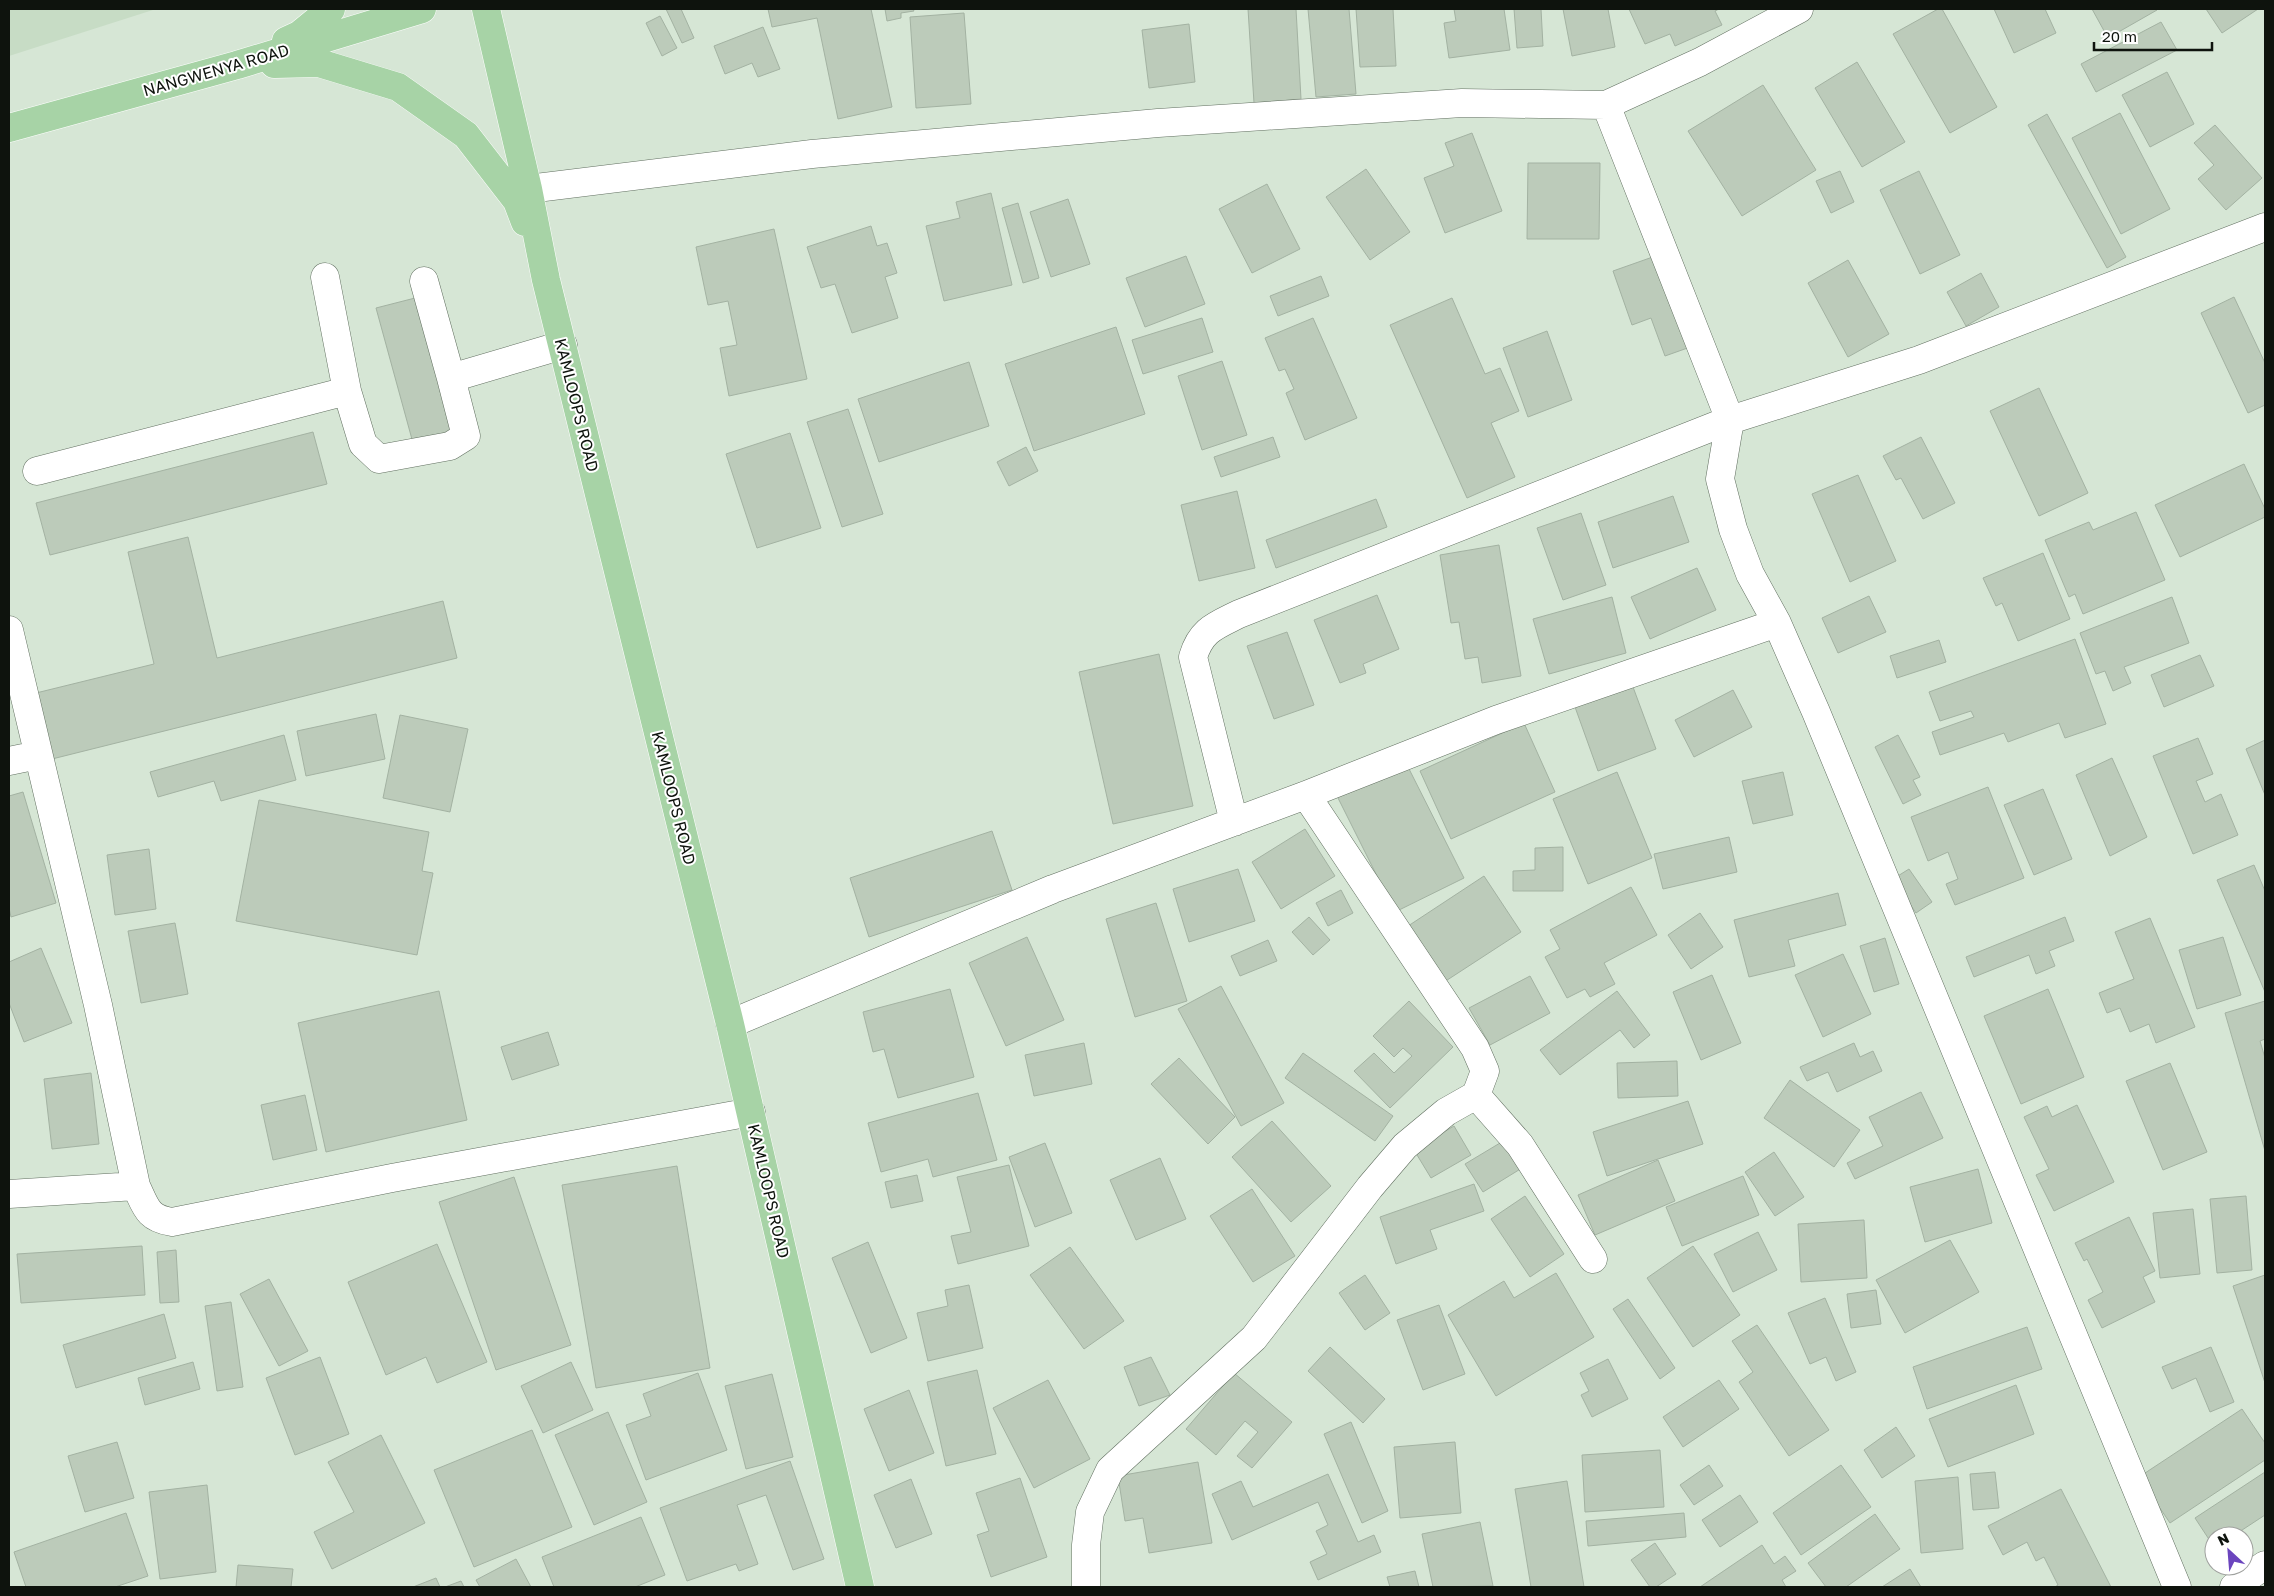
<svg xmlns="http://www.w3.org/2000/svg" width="2274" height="1596" viewBox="0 0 2274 1596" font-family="'Golos Text',sans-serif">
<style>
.built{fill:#c7dcc5}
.building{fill:#bccbba;stroke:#a3b2a2}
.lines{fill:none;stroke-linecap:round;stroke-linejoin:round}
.minor-casing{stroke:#627061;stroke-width:29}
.major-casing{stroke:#fff;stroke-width:29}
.minor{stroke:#fff;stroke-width:28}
.major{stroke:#a7d3a6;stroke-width:28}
.labels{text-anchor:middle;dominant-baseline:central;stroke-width:4;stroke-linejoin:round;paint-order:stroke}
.street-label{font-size:16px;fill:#0e130d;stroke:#fff}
</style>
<rect width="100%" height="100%" fill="#d6e6d5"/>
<path class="built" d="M9,9H156L9,56Z"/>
<path class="building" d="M666,9H681L694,38L682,43Z
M768,9H871L892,107L838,119L817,18L772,27Z
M885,9H913L914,11L901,13V18L887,21Z
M1248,9H1296L1301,99L1254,103Z
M1308,9H1349L1356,94L1316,97Z
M1356,9H1393L1396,66L1360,67Z
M1454,9H1504L1510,50L1449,58L1444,23L1456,21Z
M1514,9H1541L1543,46L1517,48Z
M1563,9H1608L1615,47L1572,56Z
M1629,9H1719L1715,11L1722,25L1675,46L1670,34L1645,44Z
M1938,9H1942L1997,107L1950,133L1893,34Z
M1994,9H2045L2056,33L2014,53Z
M2092,9H2156L2157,10L2108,38Z
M2206,9H2258L2222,33Z
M964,13L971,104L916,108L910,17Z
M660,16L677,48L662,56L646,23Z
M2161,22L2177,50L2096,92L2081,64Z
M1189,24L1195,82L1149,88L1142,30Z
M763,27L780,69L758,77L752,63L725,74L714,46Z
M1857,62L1905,142L1862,167L1815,88Z
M2167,72L2194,124L2150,147L2122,95Z
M1763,85L1816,170L1742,216L1688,131Z
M2120,113L2170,209L2121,234L2072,138Z
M2047,114L2126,257L2107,268L2028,125Z
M2215,125L2262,178L2226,210L2198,179L2214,165L2194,143Z
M1472,133L1502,211L1445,233L1424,178L1454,166L1445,143Z
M1528,163H1600L1599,239H1527Z
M1366,169L1410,232L1370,260L1326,197Z
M1840,171L1854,202L1831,213L1816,181Z
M1919,171L1960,255L1920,274L1880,190Z
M1267,184L1300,249L1252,273L1219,209Z
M991,193L1012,285L944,301L926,226L960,218L956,202Z
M1068,199L1090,264L1051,277L1030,212Z
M1018,203L1039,278L1023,283L1002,208Z
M871,226L877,246L887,243L897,273L885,277L898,318L852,333L835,284L821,288L807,247Z
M774,229L807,379L729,396L720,348L737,345L728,301L708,305L696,247Z
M1664,253L1696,345L1665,356L1651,318L1632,325L1613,271Z
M1186,256L1205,304L1145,327L1126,278Z
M1848,260L1889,334L1848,357L1808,283Z
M1981,273L1999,307L1966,326L1947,292Z
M1321,276L1329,296L1278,316L1270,296Z
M419,297L456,432L413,443L376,308Z
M2234,297L2265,363V405L2248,413L2201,313Z
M1452,298L1485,374L1500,368L1519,411L1491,423L1515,477L1467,498L1390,325Z
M1202,318L1213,352L1143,374L1132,340Z
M1313,318L1357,418L1305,440L1286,393L1294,389L1285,369L1279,371L1265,338Z
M1116,327L1145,414L1034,451L1005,364Z
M1547,331L1572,400L1528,417L1503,348Z
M1222,361L1247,435L1202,450L1178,376Z
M969,362L989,426L879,462L858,399Z
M2039,388L2088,493L2039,516L1990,411Z
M848,409L883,514L842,527L807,422Z
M313,432L327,484L50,555L36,503Z
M790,433L821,528L757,548L726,454Z
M1273,437L1280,457L1221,477L1214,457Z
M1921,437L1955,503L1923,519L1901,478L1896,480L1883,456Z
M1026,447L1038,471L1009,486L997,462Z
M2244,464L2265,509V517L2180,557L2155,505Z
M1858,475L1896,561L1850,582L1812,494Z
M1237,491L1255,568L1199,581L1181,505Z
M1673,496L1689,542L1613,568L1598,522Z
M1376,499L1387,527L1276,568L1266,540Z
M2136,512L2165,580L2083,614L2075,594L2069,597L2045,540L2089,522L2093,530Z
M1581,513L1606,585L1563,600L1537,528Z
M188,537L217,658L443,601L457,658L52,759L36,693L154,664L128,552Z
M1499,545L1521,676L1482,683L1478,657L1465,659L1459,622L1451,623L1440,555Z
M2043,553L2070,619L2018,641L2002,603L1996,606L1983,578Z
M1697,568L1716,610L1650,639L1631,597Z
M1377,595L1399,649L1363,664L1366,673L1340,683L1314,620Z
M1869,596L1886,632L1838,653L1822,618Z
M1612,597L1626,653L1549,674L1533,619Z
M2172,597L2189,643L2124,667L2131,683L2113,691L2105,671L2096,674L2080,633Z
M1287,632L1314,705L1274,719L1247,646Z
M2075,639L2106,724L2065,738L2059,723L2008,742L2004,733L1940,755L1932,732L1974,717L1971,711L1940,721L1929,692Z
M1939,640L1946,662L1897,678L1890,656Z
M1159,654L1193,806L1113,824L1079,672Z
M2200,655L2214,686L2164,707L2151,675Z
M1633,687L1656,749L1598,771L1575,707Z
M1733,690L1752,727L1694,757L1675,720Z
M376,714L385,759L306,776L297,731Z
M400,715L468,729L450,812L383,798Z
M1524,723L1555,792L1451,839L1420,771Z
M284,735L296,780L221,801L214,781L158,797L150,772Z
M1898,735L1920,777L1913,780L1921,795L1903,804L1875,747Z
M2198,738L2213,774L2196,781L2205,802L2221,794L2238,835L2193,854L2153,756Z
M2265,740V795L2246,749Z
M1403,757L1464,878L1395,912L1335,792Z
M2112,758L2147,837L2110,856L2076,775Z
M1617,772L1652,858L1588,884L1553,799Z
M1783,772L1793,815L1753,824L1742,781Z
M1988,787L2024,878L1955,905L1946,884L1958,879L1948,852L1928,861L1911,817Z
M2043,789L2072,859L2034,875L2004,805Z
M23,792L56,903L11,917L9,908V796Z
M259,800L429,832L422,871L433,873L417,955L236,921Z
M1305,829L1335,876L1281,909L1252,862Z
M992,831L1012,890L869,937L850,878Z
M1729,837L1737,872L1663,889L1654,854Z
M1563,847V891H1513V871L1535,870V848Z
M149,849L156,909L115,915L107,855Z
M2254,865L2265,891V992L2217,880Z
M1238,869L1255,921L1189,942L1173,889Z
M1909,869L1932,902L1916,913L1893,879Z
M1484,876L1521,932L1438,986L1402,930Z
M1631,887L1657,935L1604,963L1615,984L1590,997L1585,989L1567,998L1545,957L1560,949L1550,930Z
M1341,890L1353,913L1328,926L1316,903Z
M1838,893L1846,925L1788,940L1795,966L1749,977L1734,920Z
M1156,903L1187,1001L1135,1017L1106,919Z
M1700,913L1723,947L1691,969L1668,935Z
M1309,917L1330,940L1313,955L1292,932Z
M2065,917L2074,941L2049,951L2055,966L2036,974L2029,955L1974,977L1966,957Z
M2150,918L2195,1027L2156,1043L2149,1024L2130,1032L2120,1008L2107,1013L2099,993L2134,979L2115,932Z
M175,923L188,994L141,1003L128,931Z
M1027,937L1064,1020L1006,1046L969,963Z
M2223,937L2241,995L2197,1009L2179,950Z
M1885,938L1899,984L1874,992L1860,946Z
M1268,940L1277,961L1240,976L1231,956Z
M41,948L72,1023L24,1042L9,1003V962Z
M1843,954L1871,1014L1823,1037L1795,975Z
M1712,975L1741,1043L1701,1060L1673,992Z
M1530,976L1550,1013L1490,1045L1469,1008Z
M1221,986L1284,1103L1241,1126L1178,1009Z
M950,989L974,1077L898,1098L884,1049L873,1052L863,1012Z
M2048,989L2084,1077L2021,1104L1984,1016Z
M439,991L467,1120L326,1152L298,1023Z
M1617,991L1650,1035L1634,1048L1620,1030L1560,1075L1540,1050Z
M1409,1001L1453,1047L1390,1108L1354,1071L1374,1053L1394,1073L1412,1056L1403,1048L1394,1057L1373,1036Z
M2265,1001V1039L2260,1041L2265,1058V1151L2225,1013Z
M548,1032L559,1065L512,1080L501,1047Z
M1084,1043L1092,1084L1034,1096L1025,1055Z
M1854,1043L1860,1057L1873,1051L1882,1071L1837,1092L1828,1072L1807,1081L1800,1067Z
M1303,1053L1393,1116L1375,1141L1285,1078Z
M1179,1058L1235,1117L1208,1144L1151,1084Z
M1677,1061L1678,1096L1618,1098L1617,1063Z
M2170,1063L2207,1152L2163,1170L2126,1081Z
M91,1073L99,1144L52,1149L44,1079Z
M1790,1080L1860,1130L1834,1167L1764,1118Z
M1921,1092L1943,1138L1855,1179L1847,1163L1883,1146L1869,1117Z
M978,1093L997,1160L933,1177L928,1159L881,1172L868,1123Z
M305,1095L317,1150L273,1160L261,1105Z
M1688,1101L1703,1144L1607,1176L1593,1132Z
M2077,1105L2114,1182L2054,1211L2036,1175L2049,1169L2024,1117L2047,1106L2052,1117Z
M1272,1121L1331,1186L1291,1222L1232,1157Z
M1454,1126L1471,1155L1431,1178L1414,1150Z
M1505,1140L1522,1168L1483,1192L1465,1164Z
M1045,1143L1072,1213L1035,1227L1009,1157Z
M1774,1152L1804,1197L1775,1216L1745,1172Z
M1160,1158L1186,1219L1136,1240L1110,1180Z
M1658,1160L1675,1201L1595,1235L1578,1195Z
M1009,1165L1029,1246L958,1264L951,1236L971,1232L957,1177Z
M677,1166L710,1368L596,1388L562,1185Z
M1978,1169L1992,1223L1925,1242L1910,1187Z
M917,1175L923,1201L891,1208L885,1182Z
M1743,1176L1759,1215L1682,1246L1666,1207Z
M514,1177L571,1345L496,1370L439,1202Z
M1474,1184L1484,1211L1430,1230L1437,1249L1396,1264L1380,1217Z
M1252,1189L1295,1256L1253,1282L1210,1216Z
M1525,1196L1564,1254L1530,1277L1491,1219Z
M2246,1196L2252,1270L2217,1273L2210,1199Z
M2193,1209L2200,1274L2160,1278L2153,1213Z
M2129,1217L2155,1271L2143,1277L2155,1302L2102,1328L2088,1300L2103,1292L2087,1259L2084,1261L2075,1243Z
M1864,1220L1867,1278L1801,1282L1798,1224Z
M1758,1232L1777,1270L1733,1292L1714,1254Z
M1950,1240L1979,1292L1905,1333L1876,1280Z
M868,1242L907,1338L871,1353L832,1258Z
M437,1244L487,1362L437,1383L426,1357L386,1375L348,1282Z
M142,1246L145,1295L21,1303L17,1254Z
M1693,1246L1740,1315L1693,1347L1647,1278Z
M1070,1247L1124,1321L1084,1349L1030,1275Z
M176,1250L179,1302L160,1303L157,1252Z
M1556,1273L1594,1337L1496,1396L1448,1315L1504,1281L1514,1298Z
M1365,1275L1390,1313L1365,1330L1339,1293Z
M2265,1275V1383L2233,1286Z
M269,1279L308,1351L279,1366L240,1294Z
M969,1285L983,1348L928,1361L917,1313L948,1306L945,1290Z
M1876,1290L1881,1324L1851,1328L1847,1294Z
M1825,1298L1856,1372L1836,1381L1826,1357L1810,1364L1788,1313Z
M1628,1299L1675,1368L1660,1379L1613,1309Z
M231,1302L243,1387L217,1391L205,1306Z
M1439,1305L1465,1374L1423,1390L1397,1320Z
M164,1314L176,1358L76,1388L63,1345Z
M1757,1325L1829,1430L1789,1456L1739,1382L1753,1372L1732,1341Z
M2027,1327L2042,1369L1927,1409L1913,1367Z
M1330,1347L1385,1399L1363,1423L1308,1371Z
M2211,1347L2234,1402L2210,1412L2196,1378L2172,1389L2162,1367Z
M320,1357L349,1434L295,1455L266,1378Z
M1151,1357L1170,1395L1139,1406L1124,1367Z
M1608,1359L1628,1399L1592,1417L1581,1395L1589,1391L1580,1373Z
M193,1362L200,1389L145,1405L138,1378Z
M571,1362L593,1410L543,1433L521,1386Z
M977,1370L996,1454L946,1466L927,1382Z
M698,1373L727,1450L646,1480L626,1425L651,1416L643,1394Z
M1234,1373L1292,1422L1252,1468L1237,1456L1258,1432L1245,1421L1216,1455L1186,1429Z
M772,1374L793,1457L746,1469L725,1386Z
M1048,1380L1090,1459L1034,1488L993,1408Z
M1719,1380L1739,1409L1683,1447L1663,1417Z
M2016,1385L2034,1434L1948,1467L1929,1419Z
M909,1390L934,1453L889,1471L864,1409Z
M2242,1409L2265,1443V1460L2170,1523L2139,1477Z
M608,1412L647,1502L594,1525L555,1435Z
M1351,1422L1388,1511L1362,1523L1324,1434Z
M1896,1427L1915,1456L1882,1478L1864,1450Z
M532,1430L572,1527L474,1567L434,1470Z
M381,1435L425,1523L332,1569L314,1532L354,1512L328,1462Z
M117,1442L134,1498L85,1512L68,1456Z
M1455,1442L1461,1513L1400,1518L1394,1447Z
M1660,1450L1664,1507L1585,1512L1582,1455Z
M790,1461L824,1559L793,1570L766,1495L737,1505L758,1564L739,1571L736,1564L687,1581L660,1508Z
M1198,1462L1212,1543L1149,1553L1143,1518L1125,1521L1118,1476Z
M1709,1465L1723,1486L1694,1505L1680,1485Z
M1841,1465L1871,1507L1801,1555L1773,1513Z
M1995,1472L1999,1508L1973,1510L1970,1474Z
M2265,1472V1515L2233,1536H2214V1547L2195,1518Z
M1328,1474L1358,1542L1374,1535L1381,1552L1318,1580L1310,1562L1327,1554L1316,1531L1328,1525L1318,1502L1232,1540L1212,1494L1241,1481L1253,1507Z
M1958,1477L1963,1549L1921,1553L1915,1481Z
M1020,1478L1047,1557L991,1577L977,1535L989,1531L976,1493Z
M911,1479L932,1534L896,1548L874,1495Z
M1567,1481L1584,1587H1531L1515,1489Z
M207,1485L216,1572L160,1579L149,1492Z
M2061,1489L2111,1587H2055L2058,1585L2044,1557L2036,1561L2027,1542L2003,1555L1988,1526Z
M1740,1495L1758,1522L1720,1547L1702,1520Z
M126,1513L148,1576L115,1587H26L14,1552Z
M1684,1513L1686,1537L1588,1546L1586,1521Z
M1875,1514L1900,1549L1846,1587H1826L1808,1563Z
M641,1517L665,1575L635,1587H554L542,1557Z
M1480,1522L1493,1586L1433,1587L1422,1534Z
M1655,1543L1676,1574L1656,1587H1650L1631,1560Z
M1762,1545L1774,1564L1785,1556L1796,1571L1782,1580L1786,1587H1700Z
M516,1559L531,1587H480L476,1580Z
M238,1565L293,1569L291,1587H236Z
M1910,1569L1921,1587H1882Z
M1415,1571L1419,1587H1390L1387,1577Z
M436,1578L440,1587H413Z
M461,1581L464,1587H445Z"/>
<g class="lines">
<g class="minor-casing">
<path id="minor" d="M1606,105L1700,62L1799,9
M528,189L812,154L1158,123L1462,103L1606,105L1730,420L1720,479L1733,529L1750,574L1777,623L1816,712L2177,1587
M325,277L347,391L363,444L379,459L450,446L466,436L451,378L563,345
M424,281L451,378
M37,471L347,391
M9,630L98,1005L136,1186C146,1207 147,1218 172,1222L392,1178L751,1112
M9,761L38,755
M1234,822L1193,657C1201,630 1215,626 1239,614L1730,420L1919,360L2265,227
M730,1024L1053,889L1306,795L1496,720L1777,623
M1476,1095L1520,1145L1593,1259
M9,1194L136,1186
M1086,1587V1545L1090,1512L1110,1470L1254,1338L1370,1187L1405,1146L1446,1112L1476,1095L1485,1071L1475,1048L1306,795
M2234,1587L2265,1565"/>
</g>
<g class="major-casing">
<path id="major" d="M486,9L528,189L546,280L730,1024L860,1587
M286,41L299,35L331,9
M274,64L319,63L398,87L466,135L517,201L525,222
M9,128L237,65L422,9"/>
</g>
<use href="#minor" class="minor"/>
<use href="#major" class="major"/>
</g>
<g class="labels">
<g class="street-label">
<text transform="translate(216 70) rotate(-16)">NANGWENYA ROAD</text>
<text transform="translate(577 405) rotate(76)">KAMLOOPS ROAD</text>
<text transform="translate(674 798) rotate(76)">KAMLOOPS ROAD</text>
<text transform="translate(769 1191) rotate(77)">KAMLOOPS ROAD</text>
</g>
</g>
<rect width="2274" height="1596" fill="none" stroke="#0e130d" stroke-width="20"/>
<g transform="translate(2229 1551) rotate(334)"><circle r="24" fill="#ffffff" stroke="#9fa19e"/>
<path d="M0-4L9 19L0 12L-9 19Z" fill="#6b45be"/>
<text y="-8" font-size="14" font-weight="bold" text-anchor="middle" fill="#0e130d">N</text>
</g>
<path d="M2094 42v8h118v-8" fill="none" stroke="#0e130d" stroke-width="2.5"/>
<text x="2102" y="42" font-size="15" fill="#0e130d" stroke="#ffffff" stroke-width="4" paint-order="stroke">20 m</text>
</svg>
